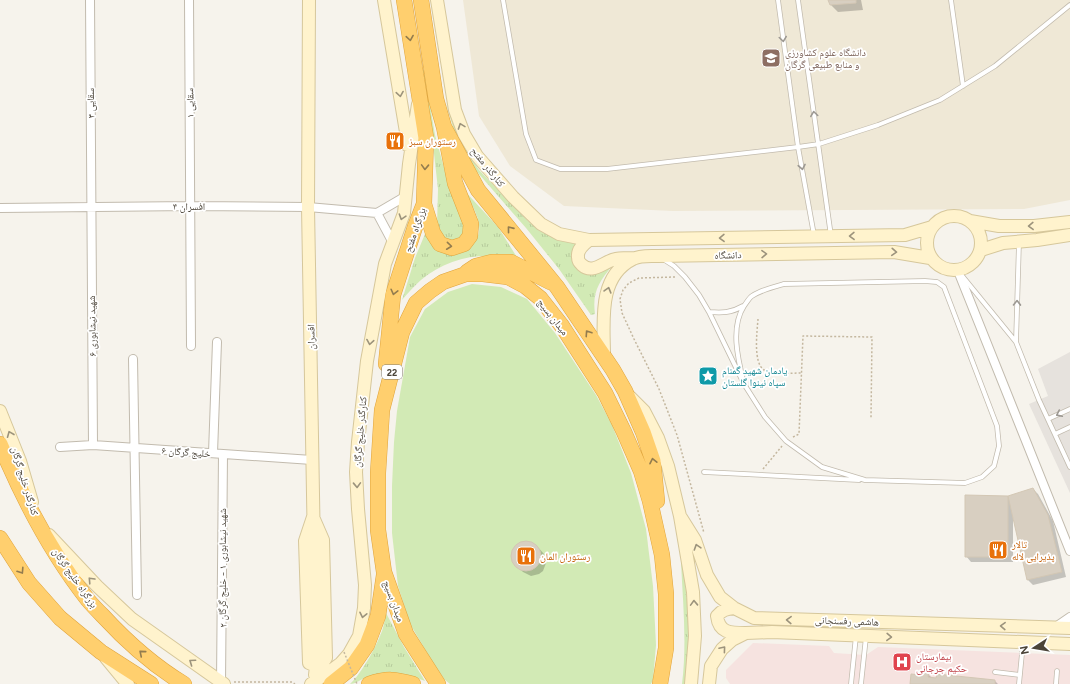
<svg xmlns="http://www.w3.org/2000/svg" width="1070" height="684" viewBox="0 0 1070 684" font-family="Figtree,'Noto Naskh Arabic',sans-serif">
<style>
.industrial{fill:#e6e2dd}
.education{fill:#efe8d6}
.medical{fill:#f6e3e0}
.grass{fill:url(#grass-tufts)}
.park{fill:#d2eab5}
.shadow{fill:#0003}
.building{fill:#d8cfc1;stroke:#d3c7b4}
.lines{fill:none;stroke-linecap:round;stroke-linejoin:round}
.lane-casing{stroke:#c2bbae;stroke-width:5.5}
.street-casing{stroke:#c2bbae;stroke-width:10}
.secondary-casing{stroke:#d6c79b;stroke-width:14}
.highway-casing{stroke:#e0a43c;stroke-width:16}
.path{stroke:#c4b79f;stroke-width:1.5;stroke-dasharray:2 2;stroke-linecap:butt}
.lane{stroke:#fff;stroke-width:4}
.street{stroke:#fff;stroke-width:8}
.secondary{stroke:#fff3cd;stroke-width:12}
.highway{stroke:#ffcf6e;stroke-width:15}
.path-bridge{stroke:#c4b79f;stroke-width:1.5;stroke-dasharray:2 2;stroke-linecap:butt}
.oneway{stroke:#937c4e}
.oneway2{stroke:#9c9892}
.oneway3{stroke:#9c937c}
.labels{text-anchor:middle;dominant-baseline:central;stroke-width:3.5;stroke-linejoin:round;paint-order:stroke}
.shield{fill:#fff;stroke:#817c74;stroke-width:1}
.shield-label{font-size:9px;font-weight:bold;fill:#4b4439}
.education-label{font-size:10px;fill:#785e54;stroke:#fff;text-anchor:start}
.street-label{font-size:10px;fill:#4b4439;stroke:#fff}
.food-label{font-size:10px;fill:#c56008;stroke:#fff;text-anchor:start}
.culture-label{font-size:10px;fill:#0d838f;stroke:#fff;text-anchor:start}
.health-label{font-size:10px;fill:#be3a42;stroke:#fff;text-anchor:start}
</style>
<defs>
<pattern id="grass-tufts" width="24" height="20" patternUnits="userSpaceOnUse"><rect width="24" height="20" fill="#d2eab5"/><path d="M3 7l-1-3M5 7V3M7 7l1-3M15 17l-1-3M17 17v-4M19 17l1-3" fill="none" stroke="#b6ca9c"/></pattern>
</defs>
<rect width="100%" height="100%" fill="#f6f3ec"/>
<path class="industrial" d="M1070,352V493L1029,404L1048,396L1038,369Z"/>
<path class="education" d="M463,0H1070V200L1024,209L673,211L564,206L510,166L479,116Z"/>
<path class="medical" d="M753,643L829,646L834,653L866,655L878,647L1070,655V684H730L726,678V670Z"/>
<path class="grass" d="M424,70L435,135L451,193L466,225L461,238L455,241L447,240L440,235L437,226L438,189L432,136L420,71Z
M446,103L457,133L467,152L479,170L528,221L542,232L560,240L577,244L576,266C590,280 597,274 612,266C599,282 592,292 595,314L591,315L559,269L526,228L478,173L464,154L455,134Z
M462,188L498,227L520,262C512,260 503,257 495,256C469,254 441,263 421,280C414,286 408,293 402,300L415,258L425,234L433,246L469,248C471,245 476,242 477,238C485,222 470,202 462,188Z
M681,563H683L687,600L689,636L686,684H682C687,644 683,603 681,563Z
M386,613L404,647L425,681C403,673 390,671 367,677C361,679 356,684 350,684C362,673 376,647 382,631C384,625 385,619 386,613Z"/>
<path class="park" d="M472,284L501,287L527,299L555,333L596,395L612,425L631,473L646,529L653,586L656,645L653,680L651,684H450L444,679L432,661L410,624L398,586L392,533V486L394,442L397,411L410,337L425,309L448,292Z"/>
<path class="shadow" d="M829,0H861L863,10L838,12L831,5Z
M1033,489L1038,494L1053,521L1066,577L1033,585L1028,580L1014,515L1013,516V562H971L966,556L1008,497Z
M523,542L532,543L536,545L544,554L546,563L543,571L539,574L531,576L523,572L514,563L512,555L516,547Z
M928,674L933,679L995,681L998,684H911L922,676Z"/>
<path class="building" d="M828,0H856V3L830,5Z
M1033,488L1048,515L1062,572L1027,580L1008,496Z
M965,495L1008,496V557H965Z
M511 556a15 15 0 1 1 30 0a15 15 0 1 1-30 0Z
M921,672L929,673L928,677L936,678L937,674L995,680V684H910L911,674L921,675Z"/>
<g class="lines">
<g class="lane-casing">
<path id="lane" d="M503,0L526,134L536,160L560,169H607L798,147L819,144L878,125L940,100L995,66L1070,5
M778,0L798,147L814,235
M798,0L831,236
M951,0L963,86
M663,259L674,266L685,277L699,295L709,312L744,384L765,417L786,441L822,467L865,480L965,483L982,477L994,466L999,446L997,426L944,287L937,282L925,281L784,284C773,287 761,290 752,296C749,298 747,302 744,306C730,328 738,359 744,384
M963,277L1016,342L1039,400L1070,467
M709,312C722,313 731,313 743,306
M1016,342L1019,242
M1048,419L1070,409
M1055,434L1070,427
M704,472L859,480
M995,672L1020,675
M851,684L856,636
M861,684L866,637
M1019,684L1023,643
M1056,684L1057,671"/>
</g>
<g class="street-casing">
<path id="street" d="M90,0L93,445
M189,0L191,346
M0,208L191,206L308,207L377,213
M377,213L393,243
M377,213L406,196
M958,271L1070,551
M133,359L137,595
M60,447L93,445L312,460
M213,453L217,342
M1054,628L1070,617
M221,683L223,454"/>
</g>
<g class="secondary-casing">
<path id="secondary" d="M309,0L308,207L316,666L315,675
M384,0L406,132L407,145
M437,0L455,110L464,134L477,156L513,197L541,224L559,234L589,240L905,235L932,227
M927 243a27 27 0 1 1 54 0a27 27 0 1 1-54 0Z
M970,221L999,226H1034L1070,222
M589,240C584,244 577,249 578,257C578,261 579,262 582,265C593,275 604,261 616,259C622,258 629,258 635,258
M981,250L1003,243L1037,240L1070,235
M604,356C604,322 597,277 633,259C640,255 651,256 658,256L894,252L930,258
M630,397L644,411L658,438L668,466L680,516L693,592L695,636L691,684
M0,411L20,461L32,502
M680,516L695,540L707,575L720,597L734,608L754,618L1070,628
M313,517L323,540L326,658L322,664C317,665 314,666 309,663L305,541Z
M49,535L97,586L132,619L224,684
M734,608C726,609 722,610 717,616C719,633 730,633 745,633
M106,658L125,681L128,684
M311,684L333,669L341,663L349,654L359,636L364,608L365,585L358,509L356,472L358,442L367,361L385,264L404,213L409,164L418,104
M709,684L711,666L722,649L732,640L746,633L772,632L1070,644"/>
</g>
<g class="highway-casing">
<path id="highway" d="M421,0L436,99L444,127L455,183L471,224L470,236L464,244L452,248L440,244L433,233L424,204
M444,127L478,190L557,287L613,370L625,391L643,432L653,461L657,501
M467,272L476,266L492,262H511L550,282
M386,364L393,295L415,227L424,204L426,138L404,0
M0,444C23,499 51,553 88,600C93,606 98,611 103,616C127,642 154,666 184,684
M0,538L29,583L60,618L101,652L151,684
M331,684L351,668L367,645L378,616L384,575
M369,684C387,678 395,679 413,684
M438,684L406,634L384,572L378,530V473L382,410L402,332L416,303L430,291L443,282L466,274H483L508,277L525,286L540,298L562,326L605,393L624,432L641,471L650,501L662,555L666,594V648L660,684"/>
</g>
<path class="path" d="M675,277L639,278L629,283L623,290L620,299L622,313L634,339L659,389L677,435L704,533
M758,319C757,332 753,363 764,370C772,375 792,373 801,373
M793,437L799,434L803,336L872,337L871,418
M763,469L782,446
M234,682H292L295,684"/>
<use href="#lane" class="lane"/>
<use href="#street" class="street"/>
<use href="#secondary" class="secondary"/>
<use href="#highway" class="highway"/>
<path class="path-bridge" d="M344,652L357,684"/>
</g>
<defs><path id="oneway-chevron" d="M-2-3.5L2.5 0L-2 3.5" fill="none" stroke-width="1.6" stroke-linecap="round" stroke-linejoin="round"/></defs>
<g class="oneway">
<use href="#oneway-chevron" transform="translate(410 38) rotate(81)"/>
<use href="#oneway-chevron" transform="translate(425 167) rotate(92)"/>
<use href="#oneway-chevron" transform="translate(510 229) rotate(-129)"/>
<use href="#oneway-chevron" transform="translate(449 246) rotate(6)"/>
<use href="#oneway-chevron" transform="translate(394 292) rotate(104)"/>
<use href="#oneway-chevron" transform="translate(588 333) rotate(-124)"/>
<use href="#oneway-chevron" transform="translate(653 461) rotate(-102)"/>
<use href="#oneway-chevron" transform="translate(21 571) rotate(57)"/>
<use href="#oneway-chevron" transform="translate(142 653) rotate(-140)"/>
</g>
<g class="oneway2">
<use href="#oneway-chevron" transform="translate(783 39) rotate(82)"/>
<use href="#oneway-chevron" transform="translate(814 114) rotate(-98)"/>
<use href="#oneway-chevron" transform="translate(802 167) rotate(79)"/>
<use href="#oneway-chevron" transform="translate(1017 303) rotate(-89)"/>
<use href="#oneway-chevron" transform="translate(1059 414) rotate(154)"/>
</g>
<g class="oneway3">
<use href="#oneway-chevron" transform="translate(400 94) rotate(81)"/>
<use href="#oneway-chevron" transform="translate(461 126) rotate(-110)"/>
<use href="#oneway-chevron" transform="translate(402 217) rotate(108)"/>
<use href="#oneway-chevron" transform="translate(1031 226) rotate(178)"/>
<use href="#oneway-chevron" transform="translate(852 236) rotate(179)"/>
<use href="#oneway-chevron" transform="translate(722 238) rotate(179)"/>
<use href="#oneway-chevron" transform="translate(894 252) rotate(4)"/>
<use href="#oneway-chevron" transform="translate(764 254) rotate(-1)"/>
<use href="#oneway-chevron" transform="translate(608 290) rotate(-74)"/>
<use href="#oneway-chevron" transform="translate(370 342) rotate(99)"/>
<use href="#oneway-chevron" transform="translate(10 434) rotate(-112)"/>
<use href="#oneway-chevron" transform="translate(357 485) rotate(88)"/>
<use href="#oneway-chevron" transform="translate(697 547) rotate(-108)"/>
<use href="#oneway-chevron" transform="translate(91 580) rotate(-133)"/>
<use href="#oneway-chevron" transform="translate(694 603) rotate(-92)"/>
<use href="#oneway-chevron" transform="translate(363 615) rotate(102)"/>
<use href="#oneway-chevron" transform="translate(789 620) rotate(-178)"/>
<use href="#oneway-chevron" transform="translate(1003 626) rotate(-178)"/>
<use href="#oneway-chevron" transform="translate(889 637) rotate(2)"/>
<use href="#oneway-chevron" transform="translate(723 649) rotate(-50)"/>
<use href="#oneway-chevron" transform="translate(192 662) rotate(-145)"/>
</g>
<defs>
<g id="university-square" transform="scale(1)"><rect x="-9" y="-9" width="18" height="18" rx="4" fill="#8d6e63" stroke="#fff"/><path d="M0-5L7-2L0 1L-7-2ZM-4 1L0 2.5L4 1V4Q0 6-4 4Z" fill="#fff"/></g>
<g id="restaurant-square" transform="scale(1)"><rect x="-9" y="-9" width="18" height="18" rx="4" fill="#e8710a" stroke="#fff"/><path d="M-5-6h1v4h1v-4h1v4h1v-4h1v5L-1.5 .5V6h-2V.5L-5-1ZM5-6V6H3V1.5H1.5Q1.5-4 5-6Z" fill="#fff"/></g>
<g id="sight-square" transform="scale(1)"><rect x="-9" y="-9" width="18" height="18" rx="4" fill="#0f9aa8" stroke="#fff"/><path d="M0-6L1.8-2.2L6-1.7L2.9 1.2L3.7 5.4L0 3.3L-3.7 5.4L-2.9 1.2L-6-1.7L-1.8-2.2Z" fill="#fff"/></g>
<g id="hospital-square" transform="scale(1)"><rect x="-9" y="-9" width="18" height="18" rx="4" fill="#e0444e" stroke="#fff"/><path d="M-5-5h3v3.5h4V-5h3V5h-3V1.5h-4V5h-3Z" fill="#fff"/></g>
</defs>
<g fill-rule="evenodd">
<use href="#university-square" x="771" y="58"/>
<use href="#restaurant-square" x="395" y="141"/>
<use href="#sight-square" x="708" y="376"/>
<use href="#restaurant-square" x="998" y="550"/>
<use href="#restaurant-square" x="526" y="556"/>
<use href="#hospital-square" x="902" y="662"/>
</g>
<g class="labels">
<rect class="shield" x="382" y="365" width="20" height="14" rx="3"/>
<g class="shield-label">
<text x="392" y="372">22</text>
</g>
<g class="education-label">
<text x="785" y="52">دانشگاه علوم کشاورزی<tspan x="785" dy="12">و منابع طبیعی گرگان</tspan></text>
</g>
<g class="street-label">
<text transform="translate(90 103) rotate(-90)">سقایی ۳</text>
<text transform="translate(190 103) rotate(-91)">سقایی ۱</text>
<text transform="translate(488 167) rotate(51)">کنارگذر مفتح</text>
<text x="189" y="206">افسران ۴</text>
<text transform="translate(415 230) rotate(-71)">بزرگراه مفتح</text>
<text transform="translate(728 255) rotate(-1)">دانشگاه</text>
<text transform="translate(553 317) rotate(52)">میدان بسیج</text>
<text transform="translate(92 326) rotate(-91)">شهید نیشابوری ۶</text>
<text transform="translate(311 337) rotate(-91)">افسران</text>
<text transform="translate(360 432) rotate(-85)">کنارگذر خلیج گرگان</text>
<text transform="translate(186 452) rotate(4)">خلیج گرگان ۶</text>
<text transform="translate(25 481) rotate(73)">کنارگذر خلیج گرگان</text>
<text transform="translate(222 568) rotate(-90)">شهید نیشابوری ۱ - خلیج گرگان ۲</text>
<text transform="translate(75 578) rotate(55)">بزرگراه خلیج گرگان</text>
<text transform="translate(394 601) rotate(70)">میدان بسیج</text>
<text transform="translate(847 621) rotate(2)">هاشمی رفسنجانی</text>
</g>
<g class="food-label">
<text x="409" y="141">رستوران سبز</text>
<text x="1012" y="544">تالار<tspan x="1012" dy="12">پذیرایی لاله</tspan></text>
<text x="540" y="556">رستوران المان</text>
</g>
<g class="culture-label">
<text x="722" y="370">یادمان شهید گمنام<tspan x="722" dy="12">سپاه نینوا گلستان</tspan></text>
</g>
<g class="health-label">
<text x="916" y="656">بیمارستان<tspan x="916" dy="12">حکیم جرجانی</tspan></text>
</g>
</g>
<g transform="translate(1034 648) rotate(258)" stroke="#ffffff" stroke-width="3" paint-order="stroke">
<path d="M0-3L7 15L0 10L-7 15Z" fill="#4b4439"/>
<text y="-6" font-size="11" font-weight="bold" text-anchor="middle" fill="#4b4439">N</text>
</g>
</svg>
